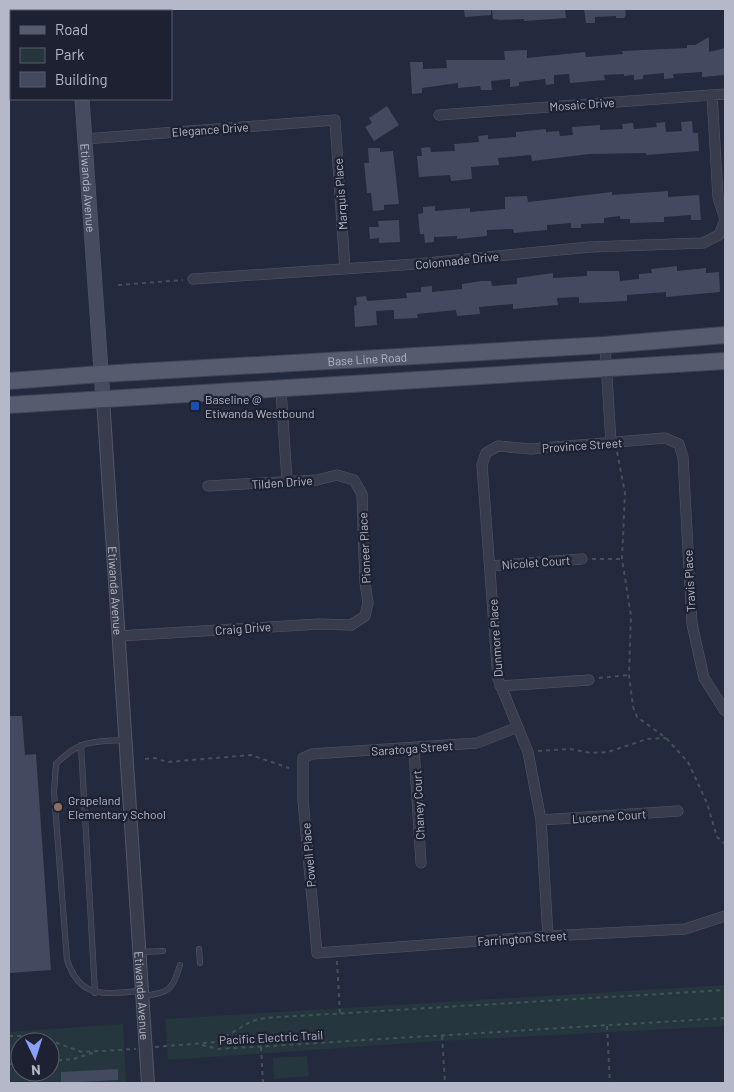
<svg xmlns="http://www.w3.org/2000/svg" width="734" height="1092" viewBox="0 0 734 1092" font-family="Barlow,sans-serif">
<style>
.green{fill:#26363e;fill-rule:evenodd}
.building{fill:#43495f}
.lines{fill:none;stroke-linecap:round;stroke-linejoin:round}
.service-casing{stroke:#535768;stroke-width:6}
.minor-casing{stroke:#535768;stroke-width:11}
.tertiary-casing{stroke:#535768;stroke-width:14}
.secondary-casing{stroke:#535768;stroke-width:15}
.primary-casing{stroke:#414556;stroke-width:18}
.path{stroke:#415258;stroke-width:2;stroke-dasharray:4 4;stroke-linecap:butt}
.service{stroke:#383c4d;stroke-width:5}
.minor{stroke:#383c4d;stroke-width:10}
.tertiary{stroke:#383c4d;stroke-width:12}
.secondary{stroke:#464b60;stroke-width:14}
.primary{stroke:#565b6d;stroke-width:16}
.transit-dot{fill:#1a4fb4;stroke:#1d2132;stroke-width:2}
.education-dot{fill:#8d6e63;stroke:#1d2132;stroke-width:2}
.labels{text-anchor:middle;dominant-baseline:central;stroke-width:4.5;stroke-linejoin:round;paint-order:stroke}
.street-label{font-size:12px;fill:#b4b8c8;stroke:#1d2132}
.poi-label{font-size:12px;fill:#b4b8c8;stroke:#1d2132;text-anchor:start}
</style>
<rect width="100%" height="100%" fill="#242a3d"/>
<path class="green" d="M725,985V1026L439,1041L168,1060L165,1019Z
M123,1024L126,1083H9V1032ZM20,1042H50V1072H20Z
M307,1056L309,1076L274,1079L273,1058Z"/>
<path class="building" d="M464,9H491V15L465,17Z
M492,9H565L566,18L524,21V19L501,20L493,19Z
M584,9H625L626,15L624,18H616V16L595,17V23H586Z
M709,37V52L725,48V75L702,77V72L673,74L674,78L664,79V73L643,75V79L634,80V75L624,76V74L604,75L605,80L570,83L569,74L554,75V84L546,85L545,79L519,82V86L510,87V79L491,81L492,90H481L480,86L458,88V83L422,88V93L412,94L410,62H423V69L447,68L446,60H505L504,51L527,50V58L585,52L586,57L623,54L622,51L687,48V45H695Z
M387,106L399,125L374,141L365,127L372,123L369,118Z
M692,121L693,133H698L699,151L646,155V153L589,154L532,161L531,155L498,158L499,165L471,167L472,179L451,181L450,175L419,177L417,156H422L421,148L430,147L431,152L455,151L454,144L479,142L478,136L488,135V139L516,137V132L546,129V132L559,131L560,136L573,135L572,127L600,125V130L623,129L622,124L633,123L634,129L657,127L656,123L665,122L666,132L682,131L681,122Z
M368,148H380V152L393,151L399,204L384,205V210L373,211L371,193H367L365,172L364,163H369Z
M668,191V197L699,195L701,220H691V215L664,217V222L630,223V219H620V216L604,218V223L581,224V228H571V223L547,225V230L524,232L514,233L513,229L487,230V236L457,239V236L434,237V242L425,243L424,234H420L418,214L423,213V207L435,206V211L470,208V212L505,209V197L527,196L528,202L612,192V195Z
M399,220L400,242L379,243V238L370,239L369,227H379L378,221Z
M677,266V271L706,268V273L719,272L720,292L666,297V292L627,295V301L605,302L579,303V297L557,298L558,305L513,309V304L479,307L480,314L457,316L456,310L417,314L418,318L394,319V310L376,311L377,325L355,327L354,306L357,305L356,297L366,296L367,301L407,298L406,293L421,292V287L432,286V292L462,289V284L481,281H491L492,286L517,284V278L553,273V278L587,276V271H619L620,281L639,279V274L652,273L651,269Z
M9,716H22L25,755L36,754L51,970L9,973Z
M118,1069V1080L61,1083V1072Z"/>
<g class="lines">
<g class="service-casing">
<path id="service" d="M126,740C93,742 80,739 56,764L54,792L67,960C81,1001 105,993 142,991
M81,745L95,993
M199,949L200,963
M140,952L163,951
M143,996C169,993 173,990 180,965"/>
</g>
<g class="minor-casing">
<path id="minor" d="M439,115L725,94
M85,139L335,120L345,269
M193,279L416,264L590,247L703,243L719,235L725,220L718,197L712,95
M605,345L611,443
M281,390L287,481
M490,566L582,559
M119,636L319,624L351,625L365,616L368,603L365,582L362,494L354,480L337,475L317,480L208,486
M500,686L589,680
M518,727L477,743L312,754L303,758V800L317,953L548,936L685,929L725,916
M414,748L421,863
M541,820L678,811
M548,936L541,820L528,752L498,679L482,465L486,453L498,446L531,449L665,438L679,444L683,457L692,624L704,678L725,711"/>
</g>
<g class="tertiary-casing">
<g id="tertiary">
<path id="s1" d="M103,399L148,1083"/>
</g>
</g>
<g class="secondary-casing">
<g id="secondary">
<path d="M77,9V11"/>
<path id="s2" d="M82,99L103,399"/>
</g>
</g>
<g class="primary-casing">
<g id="primary">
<path id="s3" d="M9,381L101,374L605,345L725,335"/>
<path d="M9,405L725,361"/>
</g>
</g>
<path class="path" d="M118,285L183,280
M617,452L625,493L622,559L631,616L629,675L633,707L637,717L666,738L688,762L707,803L717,837L725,844
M592,559H622
M599,678L629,675
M538,751L570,749L591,753L608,752L647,739L666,738
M145,759L155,758L167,762L251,755L289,768
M337,961L340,1014
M607,1026L610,1083
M9,1036H38L82,1052L136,1049
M442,1036L445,1083
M202,1045L219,1049L725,1018
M155,1047L216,1042L252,1021L265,1018L725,990
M261,1047L263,1083
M50,1061L74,1059L95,1052
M9,1064L20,1063"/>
<use href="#service" class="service"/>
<use href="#minor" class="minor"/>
<use href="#tertiary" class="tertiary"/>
<use href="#secondary" class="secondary"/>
<use href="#primary" class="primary"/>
</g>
<rect class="transit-dot" x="190" y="401" width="10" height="10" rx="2.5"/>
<circle class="education-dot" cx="58" cy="807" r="5"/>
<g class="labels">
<g class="street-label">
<text transform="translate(582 104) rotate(-4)">Mosaic Drive</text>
<text transform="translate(210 129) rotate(-4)">Elegance Drive</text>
<text stroke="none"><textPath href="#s2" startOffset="89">Etiwanda Avenue</textPath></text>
<text transform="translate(340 194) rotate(-94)">Marquis Place</text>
<text transform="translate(457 260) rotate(-6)">Colonnade Drive</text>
<text stroke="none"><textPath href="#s3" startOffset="359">Base Line Road</textPath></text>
<text transform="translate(582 445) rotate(-4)">Province Street</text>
<text transform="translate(282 482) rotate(-4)">Tilden Drive</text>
<text transform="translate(364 548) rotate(-93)">Pioneer Place</text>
<text transform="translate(536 562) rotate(-4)">Nicolet Court</text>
<text transform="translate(689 581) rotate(-93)">Travis Place</text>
<text stroke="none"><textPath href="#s1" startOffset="192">Etiwanda Avenue</textPath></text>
<text transform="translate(243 628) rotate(-4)">Craig Drive</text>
<text transform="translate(495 638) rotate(-94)">Dunmore Place</text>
<text transform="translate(412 748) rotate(-4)">Saratoga Street</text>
<text transform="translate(418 805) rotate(-93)">Chaney Court</text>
<text transform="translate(609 816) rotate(-4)">Lucerne Court</text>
<text transform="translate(308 855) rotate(-95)">Powell Place</text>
<text transform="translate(522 938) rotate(-4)">Farrington Street</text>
<text stroke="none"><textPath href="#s1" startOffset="598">Etiwanda Avenue</textPath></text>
<text transform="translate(271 1037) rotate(-3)">Pacific Electric Trail</text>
</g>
<g class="poi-label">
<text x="205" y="399">Baseline @<tspan x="205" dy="14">Etiwanda Westbound</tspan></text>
<text x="68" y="800">Grapeland<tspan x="68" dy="14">Elementary School</tspan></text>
</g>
</g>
<rect width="734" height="1092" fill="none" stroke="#b4b8c8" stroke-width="20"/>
<rect x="10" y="10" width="162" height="90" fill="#1d2132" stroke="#595d6e"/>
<rect x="20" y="26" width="25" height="8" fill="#565b6d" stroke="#595d6e"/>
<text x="55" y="35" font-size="15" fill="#b4b8c8">Road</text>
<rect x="20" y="48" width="25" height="15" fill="#26363e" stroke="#595d6e"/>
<text x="55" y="60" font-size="15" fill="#b4b8c8">Park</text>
<rect x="20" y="72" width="25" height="15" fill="#43495f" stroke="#595d6e"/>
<text x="55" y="85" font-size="15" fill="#b4b8c8">Building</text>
<g transform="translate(35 1057) rotate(176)"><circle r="24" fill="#1d2132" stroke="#595d6e"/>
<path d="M0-4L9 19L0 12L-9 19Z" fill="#8b9ff6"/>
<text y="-8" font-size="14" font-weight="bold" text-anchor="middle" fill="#b4b8c8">N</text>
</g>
</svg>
